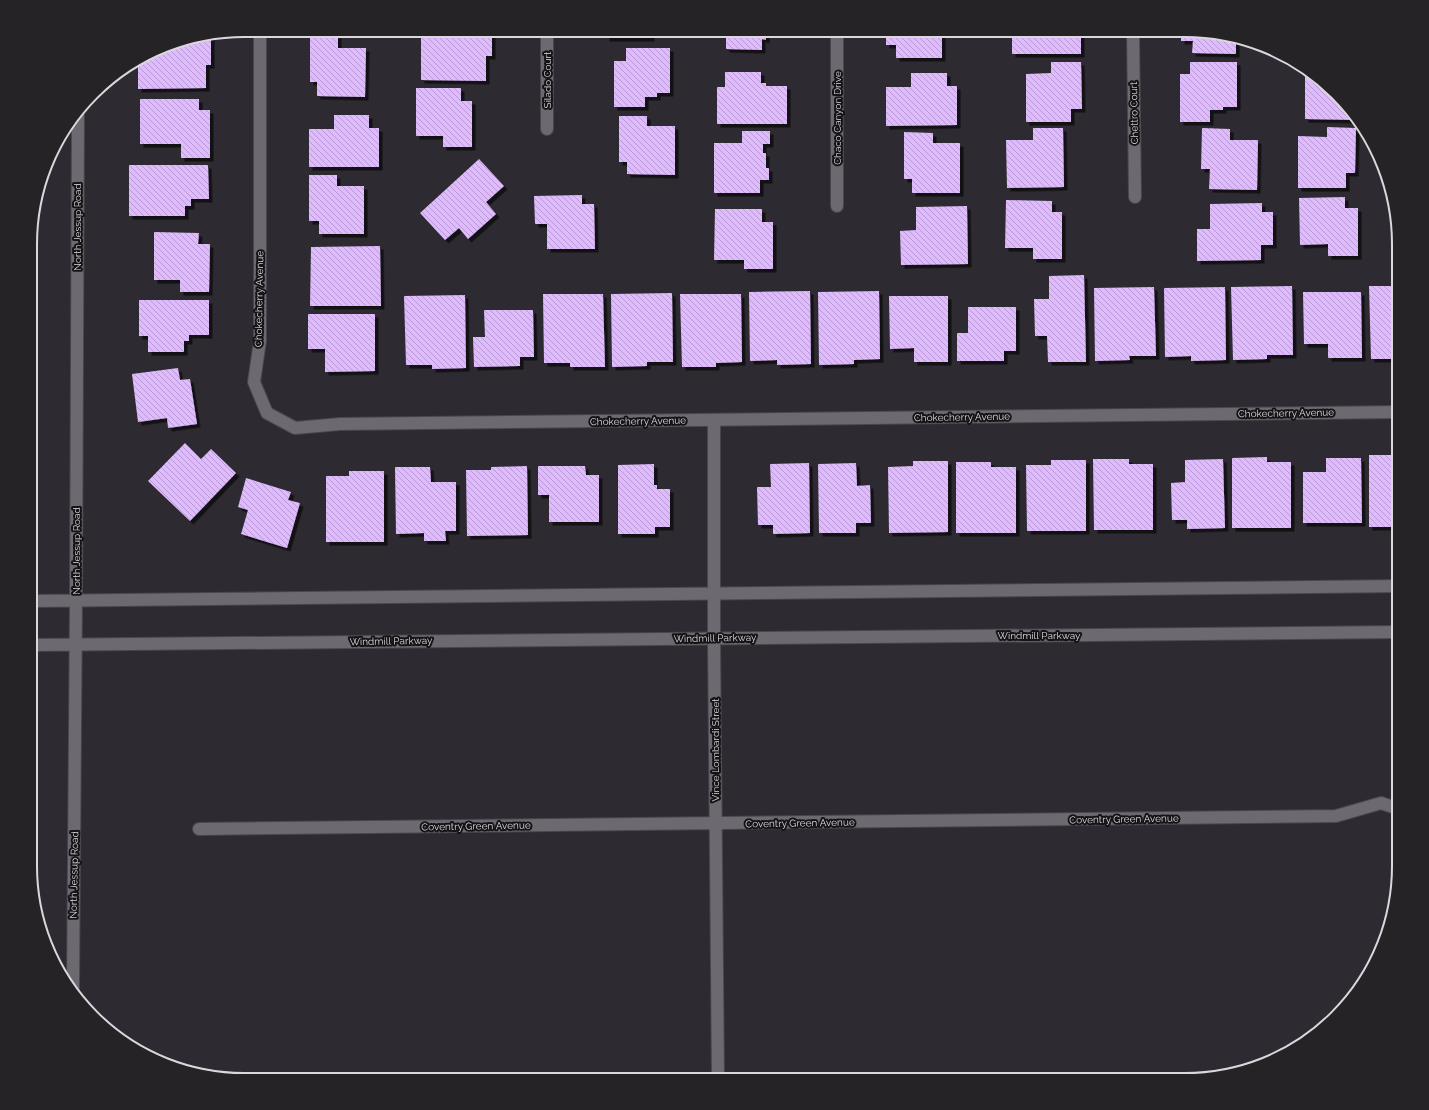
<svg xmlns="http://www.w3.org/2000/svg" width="1429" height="1110" viewBox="0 0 1429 1110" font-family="Raleway,sans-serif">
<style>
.building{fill:url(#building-back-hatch);filter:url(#shadow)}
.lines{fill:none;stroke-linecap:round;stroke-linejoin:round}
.street-casing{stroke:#49464c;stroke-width:14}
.secondary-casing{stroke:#49464c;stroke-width:14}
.street{stroke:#6d6971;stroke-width:12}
.secondary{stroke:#6d6971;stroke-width:12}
.labels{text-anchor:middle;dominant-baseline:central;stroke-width:4;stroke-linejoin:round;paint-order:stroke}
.street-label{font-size:10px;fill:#dbd8dd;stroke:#151316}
.rim{fill:none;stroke:#dbd8dd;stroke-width:2}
</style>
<defs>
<pattern id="building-back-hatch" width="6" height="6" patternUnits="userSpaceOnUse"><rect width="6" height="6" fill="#dfbaff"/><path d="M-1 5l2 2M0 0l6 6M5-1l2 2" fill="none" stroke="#b89cd0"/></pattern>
<filter id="shadow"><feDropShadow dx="3.5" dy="3.5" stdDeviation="0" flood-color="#0009"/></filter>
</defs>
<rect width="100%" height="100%" fill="#2e2a31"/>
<path class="building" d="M421,30H492V56H486V81L421,80Z
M606,30H651V38H606Z
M716,30H786V32H766V40L762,39V50L726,49V35L716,34Z
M886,30H942V58H896V45H886Z
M1012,30H1081V54H1012Z
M1181,30H1199L1236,39V54L1192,53L1193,41H1181Z
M310,35H338V48H366L365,97L317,96V82H310Z
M211,36V65H206V88L138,89V63L175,41Z
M626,48H670V93H657V97H645V107H614V61H626Z
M1051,62H1081L1082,109H1071V122H1026V74L1051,73Z
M1190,62H1237V107H1223V110H1210V122H1180V74H1190Z
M1305,70L1326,83L1355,114L1358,120L1305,119Z
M725,72H761V83H766V86H787V124H717V87H725Z
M911,73H947V86H957V125L886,126V87H911Z
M416,88H461V101H472V147H443V136H416Z
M140,99H199V110H210V158H181V144H140Z
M334,115H369V128H379V167H309V129H334Z
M619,116H647V126H675V175L627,174V162H619Z
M1327,127L1356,128L1355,173H1346V188H1298V136L1327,137Z
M1033,128H1063L1064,187L1007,188L1006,140H1033Z
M1202,128L1230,129V140H1258L1257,190L1209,189L1210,169H1201Z
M742,131H770V144H763V153H766V168H769V180H760V193H714V143H742Z
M904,132L933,133V143H960V193H912V179H904Z
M479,159L504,186L486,202L496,214L468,239L459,228L445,240L420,213Z
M129,165H208L209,199H191V206H185V216H129Z
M309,175H337V186H364V234H319V221H309Z
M582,195V204H594L595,249H547V224H535L534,196Z
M1345,197V208H1358V256H1328V244L1300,245L1299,198Z
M1006,200L1052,201V212H1062V259H1033V248H1005Z
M1262,203V212H1273V245H1261V260L1197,261V229H1210V204Z
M967,206L968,264L901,265L900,231L916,230V207Z
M715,209H762V222H773V269H744V260H714Z
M154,232L199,233L198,244H210L209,292H180V280H154Z
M380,246L381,306H310L311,247Z
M1084,275L1086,362H1048L1047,336H1035L1034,299H1049V276Z
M1292,286L1293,355H1267V359L1233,360L1231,287Z
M1369,286H1399V359H1371Z
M1154,287L1156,356H1129L1130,360L1095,361L1094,288Z
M1225,287L1226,360L1191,361V356L1165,357L1164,288Z
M810,291L811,364L777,365V360L750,361L749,292Z
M879,291L880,359L854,360V364L819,365L818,292Z
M1303,292H1361L1362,358H1328V344H1304Z
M672,293L673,362H647V366L612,367L611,294Z
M543,294H603L605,367H570V363H544Z
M680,294H741L742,362L716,363V367H682Z
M465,295L466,368L432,369V365H406L404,296Z
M889,296H948V362H914V348L890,349Z
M139,300H209V335H189V341H184V352H148V336H139Z
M968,307H1016V351H1004V361H957V333H968Z
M484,310H533L534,357H520V366L474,367L473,337H485Z
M308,314H375V371L325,372V349H308Z
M178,368L180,380L190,379L197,424L168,428L167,418L138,422L132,374Z
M185,443L201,459L211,449L236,473L190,521L148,481Z
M1369,455H1399V527H1369Z
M1267,457V462H1291V528H1232V458Z
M1326,458H1361L1362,523H1303V472H1326Z
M1093,459H1129V464H1153V530H1094Z
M1223,459L1225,528L1187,529V520H1172L1171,483L1185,482V460Z
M1051,460H1086V531H1027L1026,465H1051Z
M913,461H948V532L889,533L888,467L913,466Z
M956,462H991V467H1016V533H956Z
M809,463L810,533L773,534V525H758L757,487H771L770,464Z
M856,463L857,486L870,485L871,523H856V533H819L818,464Z
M654,464V485H657V489H670V527H655V534H618V465Z
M527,466L528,535L467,536L466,470H491V467Z
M538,466H585L586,475H599V522H549V495H538Z
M395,467H430L431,482H456V531H445L446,541H424V533L396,534Z
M349,471H384V542H326V476H349Z
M246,478L291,492L288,500L300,503L287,548L241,534L248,510L238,507Z"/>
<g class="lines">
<g class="street-casing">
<path id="street" d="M260,30V341L254,382L267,413L295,428L340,424L1399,412
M547,30V129
M837,30V206
M1133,30L1135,197
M714,420V638L718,1080
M199,829L1336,816L1381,803L1399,809"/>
</g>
<g class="secondary-casing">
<path id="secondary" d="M31,601L1399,586
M31,645L1399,632
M73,988L76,601L78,114"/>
</g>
<use href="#street" class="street"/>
<use href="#secondary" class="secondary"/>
</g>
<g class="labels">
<g class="street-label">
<text transform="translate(547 80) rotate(-90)">Silado Court</text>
<text transform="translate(1134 113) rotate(-91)">Chettro Court</text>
<text transform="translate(837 118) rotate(-90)">Chaco Canyon Drive</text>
<text transform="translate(77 227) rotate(-90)">North Jessup Road</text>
<text transform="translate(259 299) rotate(-89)">Chokecherry Avenue</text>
<text transform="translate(1286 413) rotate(-1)">Chokecherry Avenue</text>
<text transform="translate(962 417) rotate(-1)">Chokecherry Avenue</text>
<text transform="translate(638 421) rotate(-1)">Chokecherry Avenue</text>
<text transform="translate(76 551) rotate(-90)">North Jessup Road</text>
<text x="1039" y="635">Windmill Parkway</text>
<text transform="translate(715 638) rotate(-1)">Windmill Parkway</text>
<text transform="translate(391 641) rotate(-1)">Windmill Parkway</text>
<text transform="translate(715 750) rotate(-90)">Vince Lombardi Street</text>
<text transform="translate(1124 819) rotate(-1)">Coventry Green Avenue</text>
<text transform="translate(800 823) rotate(-1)">Coventry Green Avenue</text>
<text transform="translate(476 826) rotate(-1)">Coventry Green Avenue</text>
<text transform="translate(74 875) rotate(-89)">North Jessup Road</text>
</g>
</g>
<path d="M0 0H1429V1110H0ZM244 37H1185A207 207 0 0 1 1392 244V866A207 207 0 0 1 1185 1073H244A207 207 0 0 1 37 866V244A207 207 0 0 1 244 37Z" fill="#252326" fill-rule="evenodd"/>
<path class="rim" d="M244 37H1185A207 207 0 0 1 1392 244V866A207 207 0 0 1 1185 1073H244A207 207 0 0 1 37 866V244A207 207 0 0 1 244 37Z"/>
</svg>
